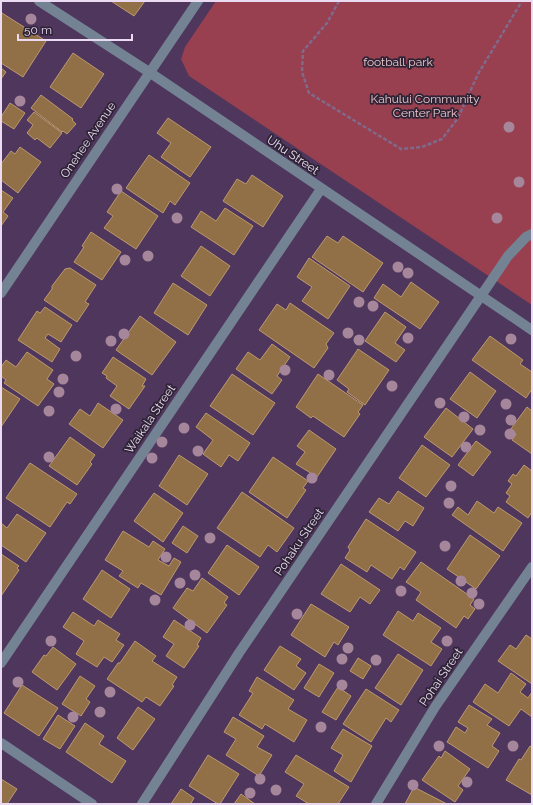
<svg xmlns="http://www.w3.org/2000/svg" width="533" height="805" viewBox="0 0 533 805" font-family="Raleway,sans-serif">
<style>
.green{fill:#98404f}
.building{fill:#917047;stroke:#bc996e}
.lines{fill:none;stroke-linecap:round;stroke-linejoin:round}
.path{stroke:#806a8c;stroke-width:2.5;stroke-dasharray:4 2;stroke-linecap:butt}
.minor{stroke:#748394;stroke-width:10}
.tree{fill:#a5869a}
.labels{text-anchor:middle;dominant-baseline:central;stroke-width:3.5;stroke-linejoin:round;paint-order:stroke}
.park-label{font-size:12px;fill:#ebc8cb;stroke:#2e2335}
.street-label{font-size:12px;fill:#eadbf3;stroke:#2e2335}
</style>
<rect width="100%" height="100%" fill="#4f365d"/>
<path class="green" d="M216,1H532V305L189,76L181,59L185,47Z"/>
<path class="building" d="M111,1H145L134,16Z
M2,13L46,41L23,77L1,63V15Z
M73,53L104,74L81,108L50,87Z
M1,68L6,72L1,79Z
M41,95L73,119L72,120L76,124L67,134L63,131L62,132L31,108Z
M10,103L25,113L14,129L1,121V117Z
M34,112L62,133L50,148L37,138L35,140L27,133L33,125L27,120Z
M168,118L211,147L190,177L161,157L171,143L157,133Z
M20,147L41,162L18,193L1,180V164L11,151L15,154Z
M149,155L190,183L175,205L170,201L163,213L126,188Z
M252,175L283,196L263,227L223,201L237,179L246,184Z
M1,190L13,198L3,212L8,216L1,226Z
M121,191L158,216L136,249L104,228L113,216L107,212Z
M225,208L253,226L234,255L191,227L201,211L216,221Z
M91,232L121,252L102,280L74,262L84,247L82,246Z
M327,236L338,243L343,236L383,263L363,292L312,257Z
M201,246L230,266L210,296L181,276Z
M309,258L350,286L328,319L302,301L312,287L297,277Z
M70,268L96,285L85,302L89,304L77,322L44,300L52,289V286L65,269Z
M411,282L439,302L420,329L374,298L383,284L401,297Z
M173,283L207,305L188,335L154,313Z
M290,303L334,333L326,344L328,348L314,368L259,330L277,304L286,310Z
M45,307L72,325L61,342L48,334L45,338L60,349L52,362L18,340L37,311L40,313Z
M385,312L406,327L395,343L405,350L396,362L365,341Z
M140,316L176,342L152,375L116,350Z
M490,336L523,360L520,364L532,372V389L526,398L472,360Z
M272,344L290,357L277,376L282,380L272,394L236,369L248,352L260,360Z
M358,349L389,370L365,405L347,392L349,389L337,380Z
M27,352L53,370L47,379L54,384L38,406L4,383L6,380L1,376V367L6,360L16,367Z
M113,357L146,379L142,386H145L129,409L110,396L117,386L106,378L107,376L102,373Z
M470,372L496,391L477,418L450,399Z
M232,374L275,403L253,435L210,406Z
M318,374L363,405L358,412L360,414L344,437L313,416L311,418L296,407Z
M1,387L20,399L1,427Z
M98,403L123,420L103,448L69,424L80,409L90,416Z
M527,407L532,411V454L512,440L516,434L510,430Z
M446,408L473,429L452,457L424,437Z
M206,413L250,443L238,461L229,455L221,467L203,454L213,440L196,427Z
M309,430L336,449L317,477L296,464L305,452L297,446Z
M70,437L95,455L90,462L92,464L77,485L49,466Z
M476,441L491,452L473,476L458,465Z
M422,445L450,465L426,497L399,478Z
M179,455L208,474L187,505L159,486Z
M273,457L308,481L303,488L306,490L287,518L249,492Z
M30,463L77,494L70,504L67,502L50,527L6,498Z
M524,465L532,471V512L528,518L506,502L510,496L506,493L512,484L508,481L513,474L516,476Z
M398,491L424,508L413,526L405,521L398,531L369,512L379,498L389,504Z
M242,492L294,528L277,552L268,545L260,557L217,528Z
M154,493L183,513L163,542L134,521Z
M477,501L494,513L498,507L522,523L503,551L452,515L458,507L468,515Z
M17,514L46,533L26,562L1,545V523L7,528Z
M366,519L416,552L404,570L400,567L392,579L371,565L367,572L345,558L350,550L348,547Z
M183,526L198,536L187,553L172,543Z
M123,531L149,547L153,541L165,549L158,560L169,566L174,558L181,562L161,595L141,583L138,588L119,576L123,571L105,560Z
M470,535L500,556L476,589L447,569Z
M227,545L259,567L239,595L208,573Z
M1,554L19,566L17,568L19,570L1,596Z
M421,562L474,599L470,605L475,609L468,619L464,616L456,628L416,600L421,592L406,582Z
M341,564L380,590L370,604L360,597L350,612L321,594Z
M102,570L130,589L111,618L83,599Z
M202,578L228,597L224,603L227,605L207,633L173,608L187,588L193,591Z
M311,604L349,627L338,645L334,642L325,657L291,635Z
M398,611L413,621L418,613L441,628L431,642L442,649L431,666L383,635Z
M73,612L94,626L98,620L120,634L116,640L124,645L112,662L104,657L97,667L76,654L84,641L63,627Z
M174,620L201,638L197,645L199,646L184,668L166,656L174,644L163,637Z
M526,635L532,639V684L498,661L510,645L516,649Z
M135,641L156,656L152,661L177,677L172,685L174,686L160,706L146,697L142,702L107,679L118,663H120Z
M280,646L301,659L296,666L306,673L294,690L264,670Z
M53,647L76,664L57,690L32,672L44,655L46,656Z
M398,654L423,670L401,705L375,688Z
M358,658L371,666L363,679L350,671Z
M319,664L334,673L319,697L304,688Z
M511,673L526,684L520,692L528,698L532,692V717L521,709L509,726L473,702L485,684L498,693Z
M80,676L95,686L86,699L90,702L81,716L62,704Z
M257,677L294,700L288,709L307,720L294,742L265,724L262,729L239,715L253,693L249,691Z
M22,685L58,708L39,736L4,713Z
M338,687L351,696L336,720L322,712Z
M366,689L399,710L391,722L386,718L371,742L343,724Z
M469,705L492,719L487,725L500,733L492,746L499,751L488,768L447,742L456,727L465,733L468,728L458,722Z
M138,707L155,719L133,750L117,738Z
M58,715L75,726L60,749L43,739Z
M233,717L264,736L257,747L272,755L259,776L226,755L236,739L224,732Z
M85,723L104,736L99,744L126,761L112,783L66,752Z
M343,729L372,746L351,782L334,771L343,755L331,748Z
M530,746L532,747V795L506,780L519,759L521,760Z
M445,751L470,769L458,786L463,790L455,802L422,780L439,756L441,758Z
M208,755L239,774L220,804H218L189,786Z
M296,755L349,787L338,804H309L296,796L304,784L285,772Z
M1,779L17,789L7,804H1Z
M414,787L447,804H405Z
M181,789L194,798L191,803L192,804H171Z
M241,794L255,804H234Z"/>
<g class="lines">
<path class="path" d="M339,1L327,23L303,51L302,72L309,93L401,149L422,147L442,139L458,118L478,74L522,1"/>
<path class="minor" d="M39,1L149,72L532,330
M1,293L198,1
M1,663L321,189
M1,743L92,804
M142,804L239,653L508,256L526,237L532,234
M376,804L435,707L532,567"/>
</g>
<g class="tree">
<circle cx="31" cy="19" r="5.5"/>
<circle cx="20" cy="101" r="5.5"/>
<circle cx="509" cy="127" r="5.5"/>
<circle cx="519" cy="182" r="5.5"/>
<circle cx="117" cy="189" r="5.5"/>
<circle cx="177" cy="218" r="5.5"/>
<circle cx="497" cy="218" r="5.5"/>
<circle cx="148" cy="256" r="5.5"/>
<circle cx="125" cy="260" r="5.5"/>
<circle cx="398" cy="267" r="5.5"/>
<circle cx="408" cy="273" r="5.5"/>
<circle cx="359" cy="302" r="5.5"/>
<circle cx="373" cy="306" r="5.5"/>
<circle cx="348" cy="333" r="5.5"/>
<circle cx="124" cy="334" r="5.5"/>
<circle cx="408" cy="338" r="5.5"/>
<circle cx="511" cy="339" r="5.5"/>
<circle cx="359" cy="340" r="5.5"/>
<circle cx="111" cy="341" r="5.5"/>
<circle cx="76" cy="356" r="5.5"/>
<circle cx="285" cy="370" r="5.5"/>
<circle cx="329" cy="375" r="5.5"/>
<circle cx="63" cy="379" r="5.5"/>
<circle cx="392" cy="386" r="5.5"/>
<circle cx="59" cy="392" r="5.5"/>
<circle cx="440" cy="403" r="5.5"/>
<circle cx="506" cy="404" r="5.5"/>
<circle cx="116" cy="409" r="5.5"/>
<circle cx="49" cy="411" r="5.5"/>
<circle cx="464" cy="417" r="5.5"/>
<circle cx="511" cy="420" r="5.5"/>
<circle cx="184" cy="428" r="5.5"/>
<circle cx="480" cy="430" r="5.5"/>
<circle cx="510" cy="434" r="5.5"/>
<circle cx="162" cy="442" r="5.5"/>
<circle cx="466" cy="447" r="5.5"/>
<circle cx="198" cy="451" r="5.5"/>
<circle cx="49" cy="457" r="5.5"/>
<circle cx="152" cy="458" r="5.5"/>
<circle cx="312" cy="478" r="5.5"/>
<circle cx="451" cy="486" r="5.5"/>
<circle cx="449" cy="503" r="5.5"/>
<circle cx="210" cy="538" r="5.5"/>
<circle cx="445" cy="546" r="5.5"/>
<circle cx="166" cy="557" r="5.5"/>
<circle cx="195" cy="575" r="5.5"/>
<circle cx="461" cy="581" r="5.5"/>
<circle cx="180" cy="583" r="5.5"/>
<circle cx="401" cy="591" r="5.5"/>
<circle cx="472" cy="593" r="5.5"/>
<circle cx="155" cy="600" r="5.5"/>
<circle cx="479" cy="604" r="5.5"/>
<circle cx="297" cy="614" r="5.5"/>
<circle cx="190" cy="625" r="5.5"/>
<circle cx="51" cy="641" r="5.5"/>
<circle cx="447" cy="641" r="5.5"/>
<circle cx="348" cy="648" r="5.5"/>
<circle cx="342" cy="659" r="5.5"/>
<circle cx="376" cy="660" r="5.5"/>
<circle cx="18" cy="682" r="5.5"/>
<circle cx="342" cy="685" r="5.5"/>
<circle cx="110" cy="692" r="5.5"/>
<circle cx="100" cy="712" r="5.5"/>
<circle cx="73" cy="717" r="5.5"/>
<circle cx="321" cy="727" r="5.5"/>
<circle cx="439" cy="746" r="5.5"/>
<circle cx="513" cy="746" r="5.5"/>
<circle cx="260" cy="779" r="5.5"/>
<circle cx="467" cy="782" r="5.5"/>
<circle cx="413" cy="785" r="5.5"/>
<circle cx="276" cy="790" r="5.5"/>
<circle cx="250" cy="793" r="5.5"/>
</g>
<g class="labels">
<g class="park-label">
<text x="398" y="62">football park</text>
<text x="425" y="99">Kahului Community<tspan x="425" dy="14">Center Park</tspan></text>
</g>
<g class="street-label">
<text transform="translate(88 140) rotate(-56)">Onehee Avenue</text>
<text transform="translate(293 155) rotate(34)">Uhu Street</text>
<text transform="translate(150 419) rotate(-56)">Waikala Street</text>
<text transform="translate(299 542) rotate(-56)">Pohaku Street</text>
<text transform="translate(441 677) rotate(-56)">Pohai Street</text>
</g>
</g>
<rect width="533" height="805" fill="none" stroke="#eadbf3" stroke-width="4"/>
<path d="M18 34v6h114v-6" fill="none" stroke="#eadbf3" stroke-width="2"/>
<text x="24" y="34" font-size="12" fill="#eadbf3" stroke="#2e2335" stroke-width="3" paint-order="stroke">50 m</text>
</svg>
